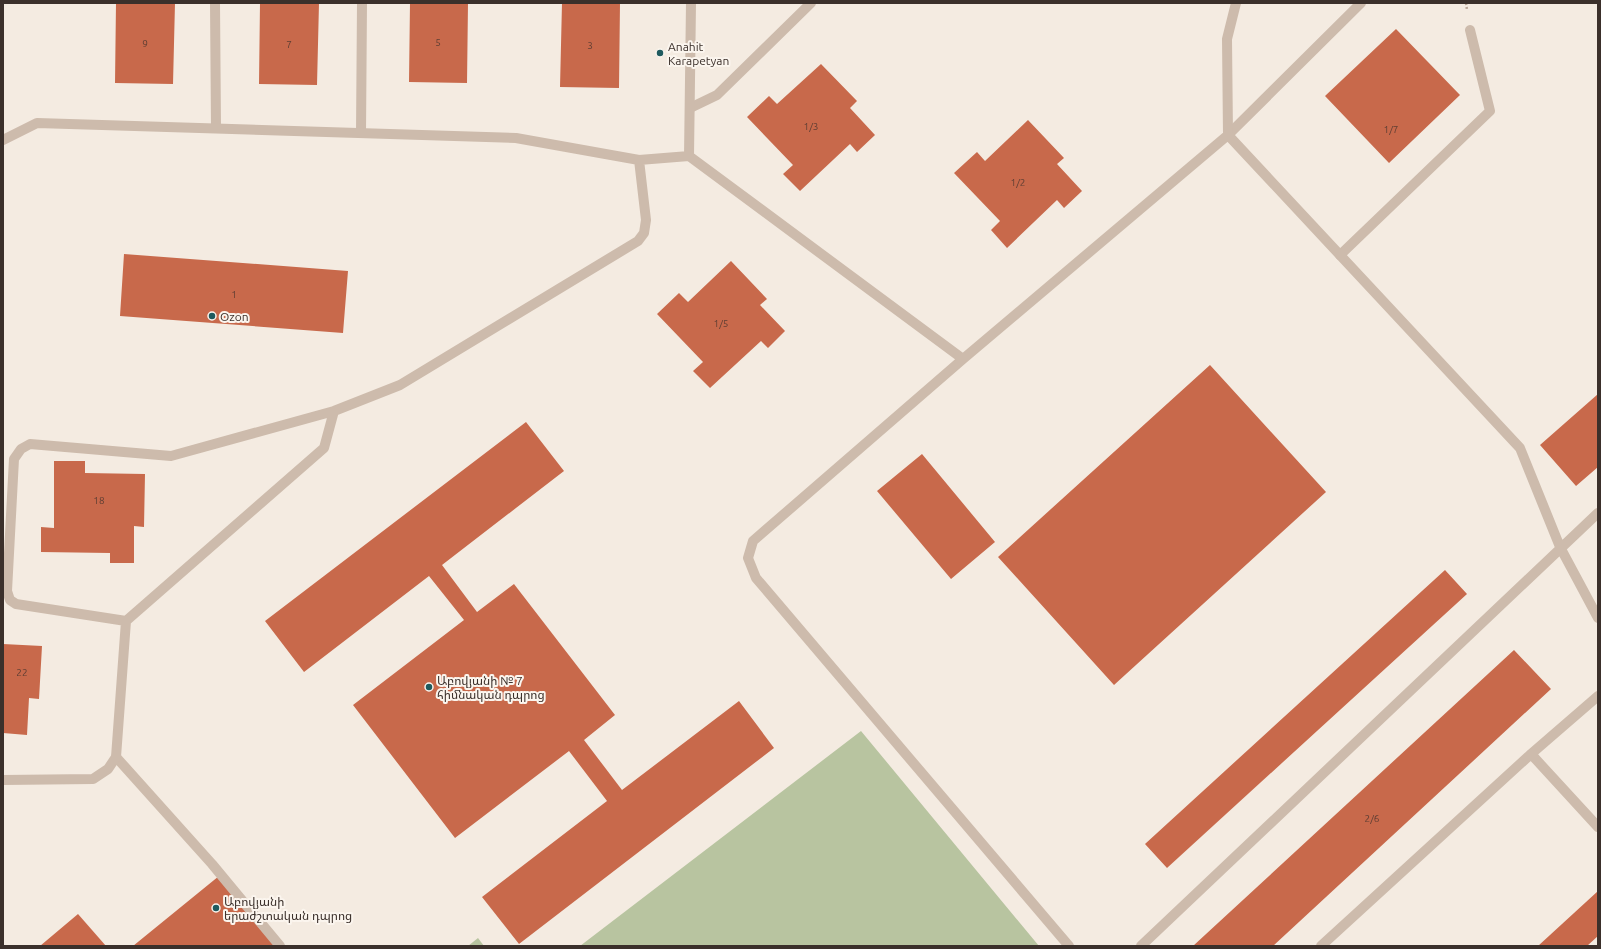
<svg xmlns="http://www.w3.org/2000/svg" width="1601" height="949" viewBox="0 0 1601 949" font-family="Ubuntu,'Noto Sans Armenian',sans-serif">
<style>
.green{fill:#b8c4a0}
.building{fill:#c8694b}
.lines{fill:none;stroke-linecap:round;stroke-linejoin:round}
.path{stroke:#b9a596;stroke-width:2.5;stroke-dasharray:2 2;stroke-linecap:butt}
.lane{stroke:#cdbbac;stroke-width:10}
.street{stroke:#cdbbac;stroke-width:10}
.poi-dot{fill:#1f5a5e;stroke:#fbf5ee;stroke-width:1.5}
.labels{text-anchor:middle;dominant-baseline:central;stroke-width:4;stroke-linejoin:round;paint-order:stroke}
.number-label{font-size:10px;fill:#5e3e33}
.poi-label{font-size:12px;fill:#3b302b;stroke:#fbf5ee;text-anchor:start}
</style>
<rect width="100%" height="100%" fill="#f4ebe1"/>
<path class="green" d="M861,731L1039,946H580Z
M478,938L484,946H468Z"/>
<path class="building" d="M116,3H175L173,84L115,83Z
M260,3H319L317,85L259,84Z
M410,3H468L467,83L409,82Z
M562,3H620L619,88L560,87Z
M1396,29L1460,95L1389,163L1325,96Z
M821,64L857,101L850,108L875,135L857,152L850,144L800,191L783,174L793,165L747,117L769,96L777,104Z
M1028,120L1064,158L1057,164L1082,191L1064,208L1057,200L1007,248L991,230L1000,221L954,173L977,152L985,161Z
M124,254L348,271L343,333L120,316Z
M731,261L767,299L760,305L785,331L768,348L761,341L710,388L693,371L703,362L657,314L679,293L688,302Z
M1210,365L1326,492L1114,685L998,557Z
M1598,394V467L1576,486L1540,445Z
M526,422L564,471L442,565L477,612L514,584L615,715L584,740L622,790L739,701L774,748L519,944L482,897L607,801L569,751L455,838L353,705L464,620L429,576L304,672L265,621Z
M922,454L995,542L951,579L877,491Z
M54,461H85V473L145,474L144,527L134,526V563H110V553L41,552V527L54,528Z
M1445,570L1467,594L1167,868L1145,844Z
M3,644L42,646L39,699L29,698L27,735L3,733Z
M1514,650L1551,689L1273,946H1193Z
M219,876L277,946H133Z
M1598,891V936L1587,946H1538Z
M78,914L106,946H40Z"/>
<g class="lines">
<path class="path" d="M1466,3L1467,10"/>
<path class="lane" d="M215,3L216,128
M690,108L717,95L811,3
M361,133L362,3
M1228,135L1361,3
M1340,255L1490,111L1470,30
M116,757L212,864L280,946"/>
<path class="street" d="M1228,135L1520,448L1560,547L1598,618
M3,140L37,123L516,138L639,160
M689,156L963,359
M126,621L324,448L334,411
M1531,754L1598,827
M3,780L93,779L108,769L116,757L126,621L16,604L10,600L7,591L14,459L21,449L30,444L171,456L334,411L400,385L638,241L644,233L646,220L639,160L689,156L691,3
M1069,946L756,578L748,558L753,541L963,359L1228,135L1227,39L1236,3
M1141,946L1598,513
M1321,946L1531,754L1598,696"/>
</g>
<g class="poi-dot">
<circle cx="660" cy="53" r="4"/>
<circle cx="212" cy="316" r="4"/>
<circle cx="429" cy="687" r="4"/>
<circle cx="216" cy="908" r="4"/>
</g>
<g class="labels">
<g class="number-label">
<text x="438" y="42">5</text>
<text x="145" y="43">9</text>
<text x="289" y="44">7</text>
<text x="590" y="45">3</text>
<text x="811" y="126">1/3</text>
<text x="1391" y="129">1/7</text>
<text x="1018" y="182">1/2</text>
<text x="234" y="294">1</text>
<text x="721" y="323">1/5</text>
<text x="99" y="500">18</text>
<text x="22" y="672">22</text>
<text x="1372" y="818">2/6</text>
</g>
<g class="poi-label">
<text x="668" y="46">Anahit<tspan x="668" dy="14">Karapetyan</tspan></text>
<text x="220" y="316">Ozon</text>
<text x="437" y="680">Աբովյանի № 7<tspan x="437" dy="14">հիմնական դպրոց</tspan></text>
<text x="224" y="901">Աբովյանի<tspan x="224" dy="14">երաժշտական դպրոց</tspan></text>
</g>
</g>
<rect width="1601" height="949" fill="none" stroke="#3b302b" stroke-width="8"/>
</svg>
